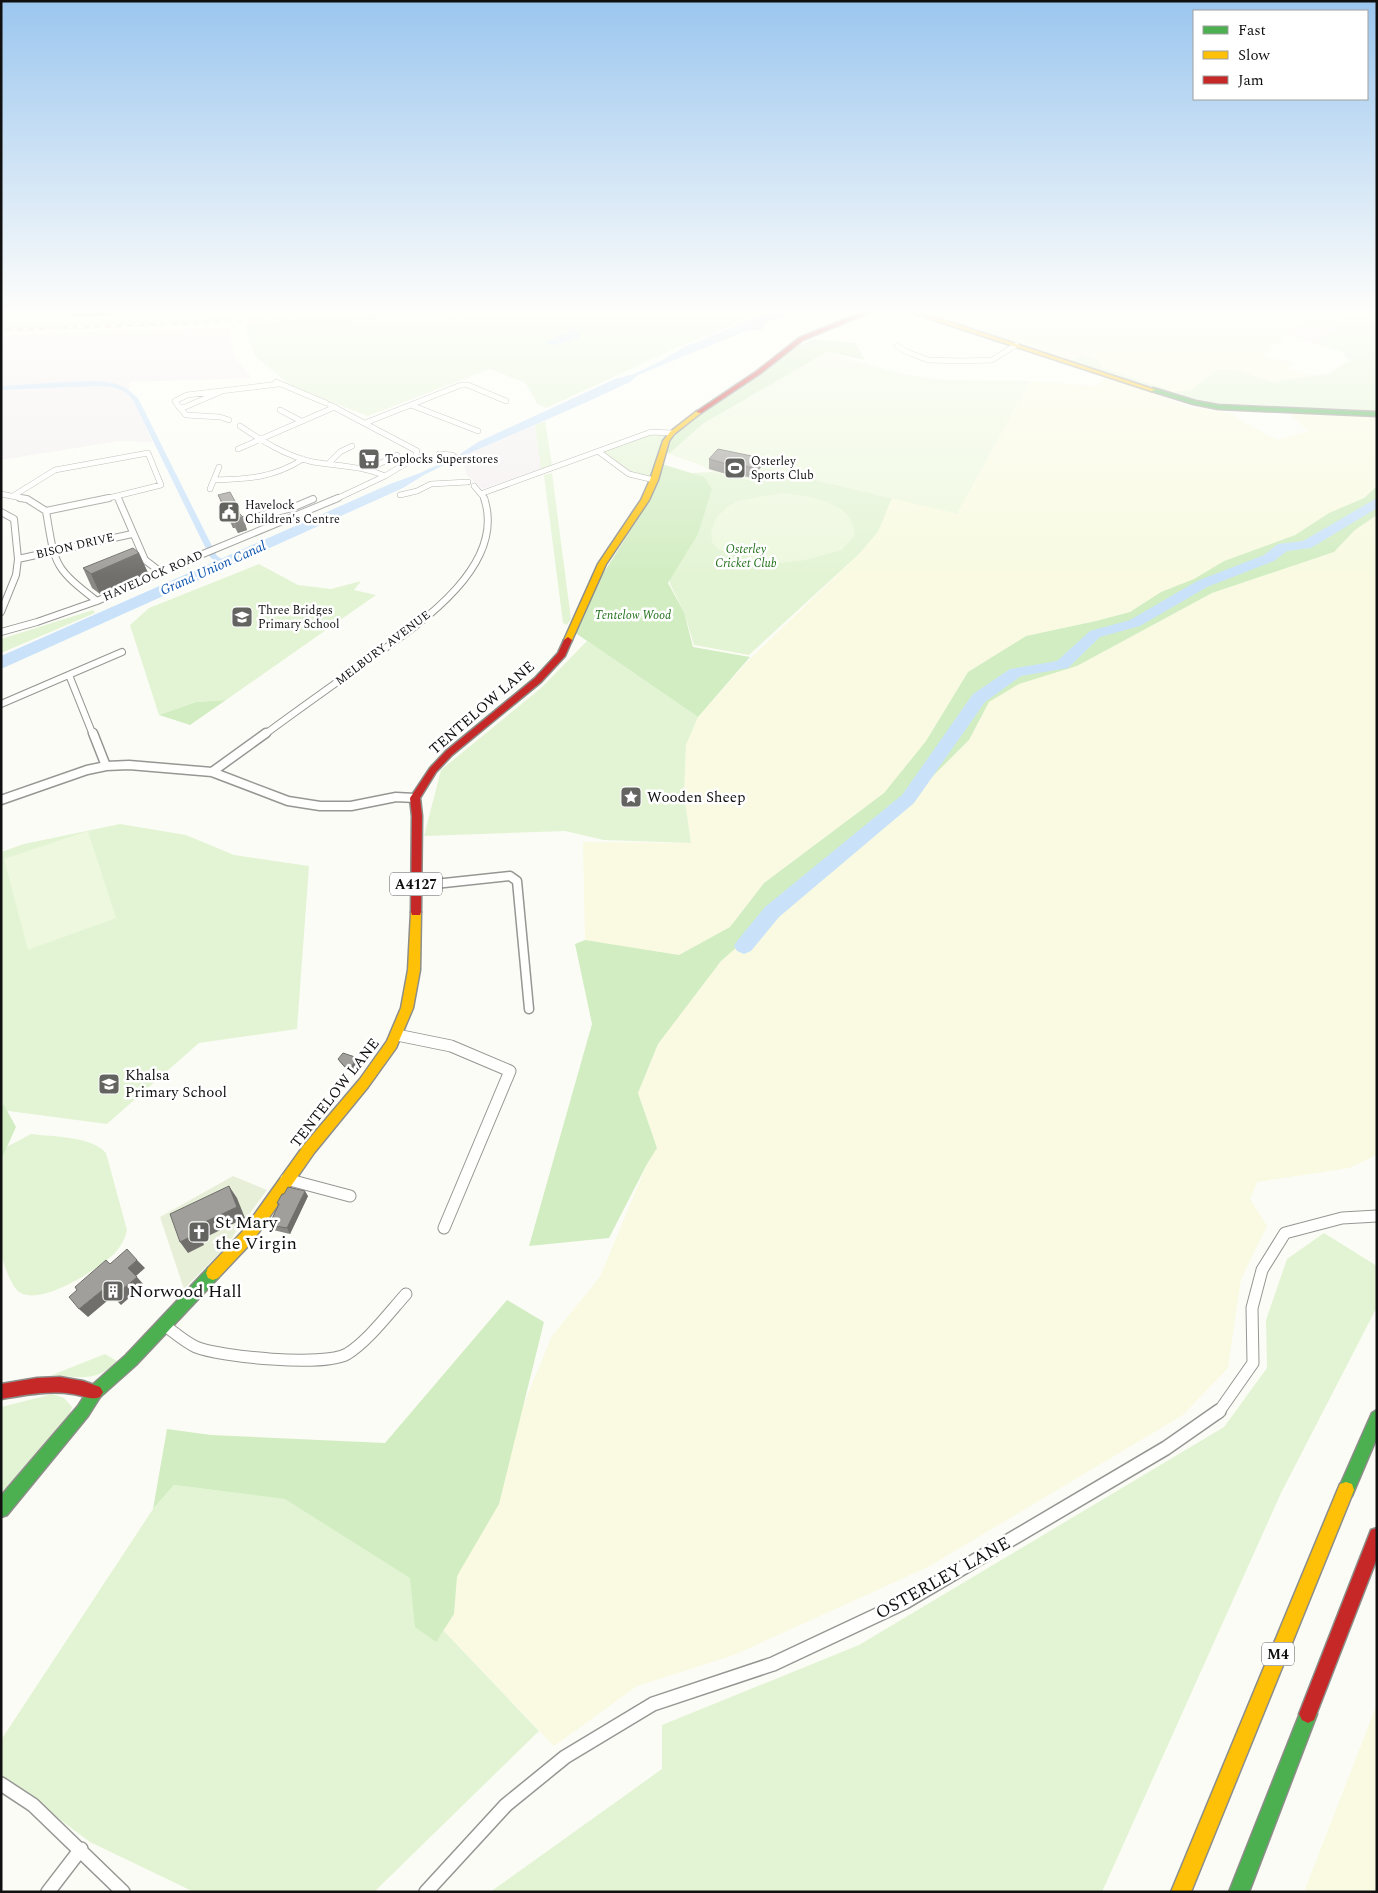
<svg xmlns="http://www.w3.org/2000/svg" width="1378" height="1893" viewBox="0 0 1378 1893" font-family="Spectral,serif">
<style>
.industrial{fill:#f5eff2}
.farmland{fill:#f9fae1}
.green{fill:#e3f4d4}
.forest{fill:#d2edc2}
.cemetery{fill:#e7efd9;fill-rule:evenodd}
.pitch{fill:#edf8de}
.water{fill:#c9e2fa}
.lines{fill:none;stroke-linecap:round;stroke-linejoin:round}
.canal{fill:#c9e2fa;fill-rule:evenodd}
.river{fill:#c9e2fa;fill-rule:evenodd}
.street-far4-casing{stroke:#969694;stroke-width:6}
.street-far3-casing{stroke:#969694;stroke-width:8}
.street-far2-casing{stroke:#969694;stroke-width:11}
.street-far1-casing{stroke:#969694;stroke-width:13}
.street-casing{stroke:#969694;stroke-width:16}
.fast-casing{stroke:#8d8d8a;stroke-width:3}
.slow-casing{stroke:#8d8d8a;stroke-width:3}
.jam-casing{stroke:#8d8d8a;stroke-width:3}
.street-far4{stroke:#fffffe;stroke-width:5}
.street-far3{stroke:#fffffe;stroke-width:6}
.street-far2{stroke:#fffffe;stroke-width:8}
.street-far1{stroke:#fffffe;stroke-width:11}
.street{stroke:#fffffe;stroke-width:13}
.fast{fill:#4caf50;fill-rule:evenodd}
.slow{fill:#ffc107;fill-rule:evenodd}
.jam{fill:#c62828;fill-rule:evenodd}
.rail-casing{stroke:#dac6c4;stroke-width:3}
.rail{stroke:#fff;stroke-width:2;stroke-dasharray:5.5;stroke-linecap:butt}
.wall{fill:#8a8985}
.shaded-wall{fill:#706f6c}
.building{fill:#a09f9b;stroke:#706f6c}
.labels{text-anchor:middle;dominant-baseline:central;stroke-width:5;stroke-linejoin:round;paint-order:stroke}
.far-poi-label{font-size:12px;fill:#101010;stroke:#fff;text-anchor:start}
.far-street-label{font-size:12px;fill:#101010;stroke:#fff}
.far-park-label{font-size:12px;font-style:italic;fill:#216f1a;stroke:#fff}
.far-water-label{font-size:14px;font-style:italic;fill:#0d54ae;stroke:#fff}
.shield{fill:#fff;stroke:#585858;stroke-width:1}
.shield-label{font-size:14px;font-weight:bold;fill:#101010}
.street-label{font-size:15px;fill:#101010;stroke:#fff}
.poi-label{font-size:15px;fill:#101010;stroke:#fff;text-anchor:start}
.near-poi-label{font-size:18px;fill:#101010;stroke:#fff;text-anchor:start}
.near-street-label{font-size:18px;fill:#101010;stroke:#fff}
</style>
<rect width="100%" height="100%" fill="#fcfcf6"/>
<path class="industrial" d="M32,312H240L241,314L231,317L4,325L11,316Z
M246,312H337L252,318Z
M1312,313L1343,320L1315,344L1286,335Z
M229,328L235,358L252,378L130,382L128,393L136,402L152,442L119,441L1,460V335Z
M535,425L541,469L482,489L467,475L461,457Z"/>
<path class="farmland" d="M919,312H1311L1263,356L1293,363L1289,369L1316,376L1272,382L1236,370H1217L1191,390L1174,392L1101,367L1099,361H1070Z
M1108,377L1190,407L1231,413L1247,424L1277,440L1309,431L1289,414L1356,413L1377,416V486L1364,498L1329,513L1295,535L1224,561L1194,579L1161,592L1130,612L1096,621L1026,636L968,672L926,741L884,793L764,883L730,927L679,955L585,940L583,842L691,843L684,795L686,745L698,717L751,658L858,555L878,532L892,498L957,514L1030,381L1097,386Z
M1377,515V1155L1349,1168L1257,1182L1250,1199L1267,1226L1241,1279L1228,1368L1183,1415L928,1567L734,1655L637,1686L554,1746L441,1628L475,1522L552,1336L600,1277L647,1164L657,1148L638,1093L658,1044L721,961L931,778L969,740L989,702L1019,684L1077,666L1212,593L1334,552L1355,530Z
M1377,1704V1892H1304Z"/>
<path class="green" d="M503,312H767L685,344L546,408L537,404L526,383L490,369L368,416L292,387L255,356L246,329Z
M1311,312H1377V411C1326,406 1275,412 1224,405C1171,399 1120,377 1070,361L1081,355L1099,361L1101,367L1174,392L1191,390L1217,370H1236L1272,382L1328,374L1350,360L1344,356L1346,353L1315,344L1342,321Z
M11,316L5,325L231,317L232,320L1,328V318Z
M545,421L552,465L541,469L535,425Z
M651,432L672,433L654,480L637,477L599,452Z
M765,468L892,498L878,532L858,555L749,655L694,645L684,612L670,584L667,533L691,473L713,472L753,481Z
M552,473L571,619L567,625L563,623L544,475Z
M259,564L298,585L331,589L361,581L354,590L376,595L226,700L196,702L159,715L130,625L149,608Z
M93,610L95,613L1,653V639Z
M587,641L698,717L686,745L684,795L691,843L604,840L565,831L424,836L441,770L541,688Z
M120,824L186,835L234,855L309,866L297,1029L199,1043L107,1124L1,1110V852L24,844Z
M31,1134C53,1137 92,1136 106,1153L127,1230C125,1239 121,1246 115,1253C100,1268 33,1313 15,1288C10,1280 4,1266 2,1257C0,1248 1,1236 1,1227C1,1201 1,1176 1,1150Z
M1324,1233L1377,1266V1307L1281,1493L1102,1892H490L662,1769V1725L859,1645L1224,1427L1267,1368L1266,1320L1287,1259Z
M105,1354L117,1361C97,1383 79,1377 52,1375Z
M53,1394L64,1398L72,1407L69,1417L1,1496V1407Z
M174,1485L475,1522L441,1628L539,1731L374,1892H194L90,1842L1,1776V1740L153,1509Z"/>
<path class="forest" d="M417,312H477L246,329L247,323Z
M814,339L855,343L865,360L827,352L815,368L704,423L669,454L665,451L668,440L707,409L794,348Z
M662,464L704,477L712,489L698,534L668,583L684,612L693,647L750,657L698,717L574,632L588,597L650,500Z
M1377,486V515L1355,530L1334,552L1212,593L1077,666L1019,684L989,702L969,740L931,778L721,961L658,1044L638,1093L657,1148L647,1164L609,1238L529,1246L592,1024L575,944L585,940L679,955L730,927L764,883L884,793L926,741L968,672L1026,636L1096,621L1130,612L1161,592L1194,579L1224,561L1295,535L1329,513L1364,498Z
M226,700L190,725L159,715L196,702Z
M1,1105H4L16,1127L1,1160Z
M507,1300L544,1322L499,1504L457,1576L454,1614L436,1642L415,1627L410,1578L285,1499L174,1485L153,1509L167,1429L211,1435L385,1443Z"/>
<path class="cemetery" d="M233,1176L267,1190L222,1251L184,1289L160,1217ZM244,1218L202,1239L204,1245L179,1225Z"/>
<path class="pitch" d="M827,352L905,375L944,380L1030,381L957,514L765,468L753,481L713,472L703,466L669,454L704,423Z
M782,493C808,496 854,501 855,535L842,550L806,560L782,563L727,552L718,549L712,542L711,531L716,518L727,507L738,501Z
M88,831L116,918L28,950L4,859Z"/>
<path class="water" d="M771,312H796L763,324L765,328L759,330H748L638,375L630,382L589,401L454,460L424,475L403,488L1,669V656L390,484L420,473L457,456L478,442L615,379L634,374L659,362L684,347Z
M574,330L579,332V338L555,345L546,344L549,340Z"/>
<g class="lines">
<path class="canal" d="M64,382C91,381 121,376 139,400L217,556L226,562V566H220L210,557L133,400C123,388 114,387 99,386L1,390V386Z"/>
<path class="river" d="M1377,498V508L1311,548L1287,551L1274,561L1207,587L1140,626L1100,637L1068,668L1021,676L985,702L914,803L779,917L751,951L744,954L737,951L734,946L737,941L765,907L902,795L973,694L1010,669L1057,661L1090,631L1130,620L1197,581L1264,555L1278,544L1303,541Z"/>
<g class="street-far4-casing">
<path id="street-far4" d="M897,346L907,352L928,360L962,361L992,360L1016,345
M276,382L326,403
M220,392L185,407H179L175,401L187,395L279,384
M330,405L417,451L415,458L385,476L336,499
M411,405L478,431
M179,407L186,415L220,417L229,420
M280,410L301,421
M365,423L461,385H468L506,401
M240,426C262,441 286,456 313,462C338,466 362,466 385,476
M238,449L335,407
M599,452L629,474L654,480
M439,454L452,455L460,461
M329,463L340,452L352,446
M369,469L397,455
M214,480C249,479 273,478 303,459
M474,486L485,499
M210,489L219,467
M483,493L651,432L672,433
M1,494L26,499
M400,495L417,491L431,484L468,482
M13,496L55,470L148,453L161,485L117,496
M104,499L117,496L118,499"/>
</g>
<g class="street-far3-casing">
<path id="street-far3" d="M20,498L27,499L46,511C55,565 53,567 97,601
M118,498L145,560L162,573
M46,511L109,498
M1,512L14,519L18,559L16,575L1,612
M244,520L292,508L313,499
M18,559L132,534
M1,632L37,622L97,601L198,556L338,498
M69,675L93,735
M1,704L122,652
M264,735C295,712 326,690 357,668C406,633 509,571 484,498"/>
</g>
<g class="street-far2-casing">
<path id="street-far2" d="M93,733L106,766
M212,772L266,733
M1,800L87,770L106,766L129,765L212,772L288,801L320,806H351L396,797L415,798
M416,886L510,876L517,881L529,1009"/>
</g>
<g class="street-far1-casing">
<path id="street-far1" d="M397,1035L451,1046L510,1071L444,1228
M286,1179L350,1196
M164,1325C174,1332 185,1342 196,1347C220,1357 324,1367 347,1354C368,1341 389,1313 406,1294
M1218,1413L1253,1363L1252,1308L1262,1270L1285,1233L1342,1218L1377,1216"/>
</g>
<g class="street-casing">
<path id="street" d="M1,1784L33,1805L123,1892
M48,1892L81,1849
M426,1892L506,1805L565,1757L653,1704L773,1664L905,1602L1166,1448L1219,1411"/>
</g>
<g class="fast-casing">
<path id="fast" d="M1153,388L1196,401L1218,405L1377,412V416L1218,409L1193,404L1151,391L1150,390Z
M213,1266L218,1268L220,1273L218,1278L136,1365L100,1397L88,1416L7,1515L1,1517V1496L78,1406L90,1387L126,1355L208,1268Z
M1377,1410V1437L1352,1496L1346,1498L1340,1496L1338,1490L1372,1413Z
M1308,1705L1314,1708L1317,1714L1249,1892H1229L1302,1708Z"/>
</g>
<g class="slow-casing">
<path id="slow" d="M909,312H919L1156,390L1151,391Z
M697,411L702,412L674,434L669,441L658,480L649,500L606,564L572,640L571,642H565L564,640L598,564L641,500L650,480L663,441L670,432Z
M416,908L421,912L420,970L413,1008L396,1048L368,1087L314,1153L252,1242L218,1278L213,1280L208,1278L206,1273L208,1268L242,1232L304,1145L360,1079L387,1041L401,1008L408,970L411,912Z
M1346,1482L1352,1484L1354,1490L1191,1892H1171L1340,1484Z"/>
</g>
<g class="jam-casing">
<path id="jam" d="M862,312H871L803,340L761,373L701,413L696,412L757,371L799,338Z
M568,637L572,640L565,656L541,682L452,755L436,772L420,798L422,816L421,912L420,915H412L411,912L412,816L410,798L430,768L446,751L535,678L558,653L564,640Z
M60,1377L83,1381L100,1387L103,1392L100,1397C92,1401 82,1395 73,1394C49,1390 25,1395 1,1399V1384L37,1378Z
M1377,1528V1558L1314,1720L1308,1723L1302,1720L1299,1714L1371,1530Z"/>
</g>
<use href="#street-far4" class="street-far4"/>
<use href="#street-far3" class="street-far3"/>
<use href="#street-far2" class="street-far2"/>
<use href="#street-far1" class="street-far1"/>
<use href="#street" class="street"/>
<use href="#fast" class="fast"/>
<use href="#slow" class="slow"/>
<use href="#jam" class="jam"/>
<g class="rail-casing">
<path id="rail" d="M1,330L195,323L392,312"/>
</g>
<use href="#rail" class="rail"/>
</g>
<path class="wall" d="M70,312H184L72,317Z
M761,458V467L752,478L735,474L733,476L709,469V459Z
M218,495L236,503L240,514L243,517L247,530L238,533L235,528H233L223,508Z
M139,553L148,573L100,594L92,588L83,568Z
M358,1058L359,1061L352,1071L346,1069L340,1062L338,1059Z
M308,1196L290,1234L273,1230L269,1225L278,1206L277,1203Z"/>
<path class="shaded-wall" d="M761,458V467L752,478L753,468Z
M735,464V474L733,476V466Z
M236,503L241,516L243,517L247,530L238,533L233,519Z
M231,514L235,528H233L229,515Z
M139,553L148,573L100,594L91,574Z
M358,1058L359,1061L352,1071L350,1068Z
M229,1186L237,1198L245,1218L202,1239L204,1245L188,1253L180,1242Z
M305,1191L308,1196L290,1234L287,1228Z
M137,1260L145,1268L136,1276L128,1268Z
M137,1277L144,1285L121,1305L113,1297Z
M105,1288L113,1296L88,1317L79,1309Z"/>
<path class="building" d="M718,449L761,458L753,468L735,464L733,466L709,459Z
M230,492L236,503L235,509L243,517L233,519L231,514L229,515L218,495Z
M133,548L139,553L91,574L83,568Z
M343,1053L358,1058L350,1068L344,1066L338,1059Z
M229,1186L237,1207L194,1227L196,1234L180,1242L170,1214Z
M288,1187L305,1191L287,1228L269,1225L279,1204L277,1203L282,1194H284Z
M127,1249L137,1260L128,1268L137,1277L113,1297L105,1288L79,1309L69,1297L77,1290L75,1287L106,1260L110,1264Z"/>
<linearGradient id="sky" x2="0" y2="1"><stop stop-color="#9bc6ef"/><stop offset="0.54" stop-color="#fefefb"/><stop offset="1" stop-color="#fefefb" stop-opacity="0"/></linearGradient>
<rect width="1378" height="577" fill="url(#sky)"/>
<defs>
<g id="supermarket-square" transform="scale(1.125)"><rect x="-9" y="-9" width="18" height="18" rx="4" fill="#636360" stroke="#fff"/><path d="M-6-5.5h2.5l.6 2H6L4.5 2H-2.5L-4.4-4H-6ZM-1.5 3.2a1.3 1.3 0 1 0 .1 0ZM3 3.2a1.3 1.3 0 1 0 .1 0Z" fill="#fff"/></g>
<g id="stadium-square" transform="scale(1.125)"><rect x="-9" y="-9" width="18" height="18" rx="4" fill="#636360" stroke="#fff"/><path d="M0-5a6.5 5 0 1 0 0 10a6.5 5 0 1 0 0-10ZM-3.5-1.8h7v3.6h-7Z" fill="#fff"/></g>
<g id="civic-square" transform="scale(1.125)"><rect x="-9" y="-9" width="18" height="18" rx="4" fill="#636360" stroke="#fff"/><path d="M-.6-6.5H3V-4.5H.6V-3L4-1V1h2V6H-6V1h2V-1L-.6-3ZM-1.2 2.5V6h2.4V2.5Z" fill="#fff"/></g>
<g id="school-square" transform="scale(1.125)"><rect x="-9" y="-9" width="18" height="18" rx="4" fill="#636360" stroke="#fff"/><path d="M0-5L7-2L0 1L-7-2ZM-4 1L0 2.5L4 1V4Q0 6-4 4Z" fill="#fff"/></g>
<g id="sight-square" transform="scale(1.125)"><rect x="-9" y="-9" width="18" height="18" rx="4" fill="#636360" stroke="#fff"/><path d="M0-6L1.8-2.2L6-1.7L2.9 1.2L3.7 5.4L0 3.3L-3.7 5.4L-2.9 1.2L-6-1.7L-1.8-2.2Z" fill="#fff"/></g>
<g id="church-square" transform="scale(1.125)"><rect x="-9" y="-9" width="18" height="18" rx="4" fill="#636360" stroke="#fff"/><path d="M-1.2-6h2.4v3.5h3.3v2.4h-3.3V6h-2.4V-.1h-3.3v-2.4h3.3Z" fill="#fff"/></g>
<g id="building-square" transform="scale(1.125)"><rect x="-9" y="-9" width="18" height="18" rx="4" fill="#636360" stroke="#fff"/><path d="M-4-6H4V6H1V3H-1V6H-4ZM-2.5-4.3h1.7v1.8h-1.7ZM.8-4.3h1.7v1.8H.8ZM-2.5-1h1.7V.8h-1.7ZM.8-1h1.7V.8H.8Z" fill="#fff"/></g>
</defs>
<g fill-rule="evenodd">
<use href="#supermarket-square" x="369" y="459"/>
<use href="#stadium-square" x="735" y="468"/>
<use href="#civic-square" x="229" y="512"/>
<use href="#school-square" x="242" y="617"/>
<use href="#sight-square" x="631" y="797"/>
<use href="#school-square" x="109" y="1084"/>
<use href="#church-square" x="199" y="1232"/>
<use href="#building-square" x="113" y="1291"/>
</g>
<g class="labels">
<g class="far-poi-label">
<text x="385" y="459">Toplocks Superstores</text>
<text x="751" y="461">Osterley<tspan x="751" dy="14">Sports Club</tspan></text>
<text x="245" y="505">Havelock<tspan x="245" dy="14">Children's Centre</tspan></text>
<text x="258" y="610">Three Bridges<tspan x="258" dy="14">Primary School</tspan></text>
</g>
<g class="far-street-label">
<text transform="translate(75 546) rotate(-13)">BISON DRIVE</text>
<text transform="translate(153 576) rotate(-24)">HAVELOCK ROAD</text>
<text transform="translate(383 648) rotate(-37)">MELBURY AVENUE</text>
</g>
<g class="far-park-label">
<text x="746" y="549">Osterley<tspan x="746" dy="14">Cricket Club</tspan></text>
<text x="633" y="615">Tentelow Wood</text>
</g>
<g class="far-water-label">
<text transform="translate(213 568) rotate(-24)">Grand Union Canal</text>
</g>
<g class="shield">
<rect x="390" y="872.5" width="52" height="23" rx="4"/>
<rect x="1262" y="1642.5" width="32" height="23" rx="4"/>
</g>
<g class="shield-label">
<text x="416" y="884">A4127</text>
<text x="1278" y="1654">M4</text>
</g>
<g class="street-label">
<text transform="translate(482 708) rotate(-41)">TENTELOW LANE</text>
<text transform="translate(335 1093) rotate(-52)">TENTELOW LANE</text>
</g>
<g class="poi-label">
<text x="647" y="797">Wooden Sheep</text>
<text x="125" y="1075">Khalsa<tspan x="125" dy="17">Primary School</tspan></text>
</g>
<g class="near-poi-label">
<text x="215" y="1222">St Mary<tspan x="215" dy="21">the Virgin</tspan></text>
<text x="129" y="1291">Norwood Hall</text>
</g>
<g class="near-street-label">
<text transform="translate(943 1578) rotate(-29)">OSTERLEY LANE</text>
</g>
</g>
<rect width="1378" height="1893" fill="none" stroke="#101010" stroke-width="5"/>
<rect x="1193" y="10" width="175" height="90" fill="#ffffff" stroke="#9f9f9f"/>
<rect x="1203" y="26" width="25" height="8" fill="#4caf50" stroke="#9f9f9f"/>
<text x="1238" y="35" font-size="15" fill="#101010">Fast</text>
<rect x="1203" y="51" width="25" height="8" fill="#ffc107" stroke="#9f9f9f"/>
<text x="1238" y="60" font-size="15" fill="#101010">Slow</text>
<rect x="1203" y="76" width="25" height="8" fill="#c62828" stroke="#9f9f9f"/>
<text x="1238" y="85" font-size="15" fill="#101010">Jam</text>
</svg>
